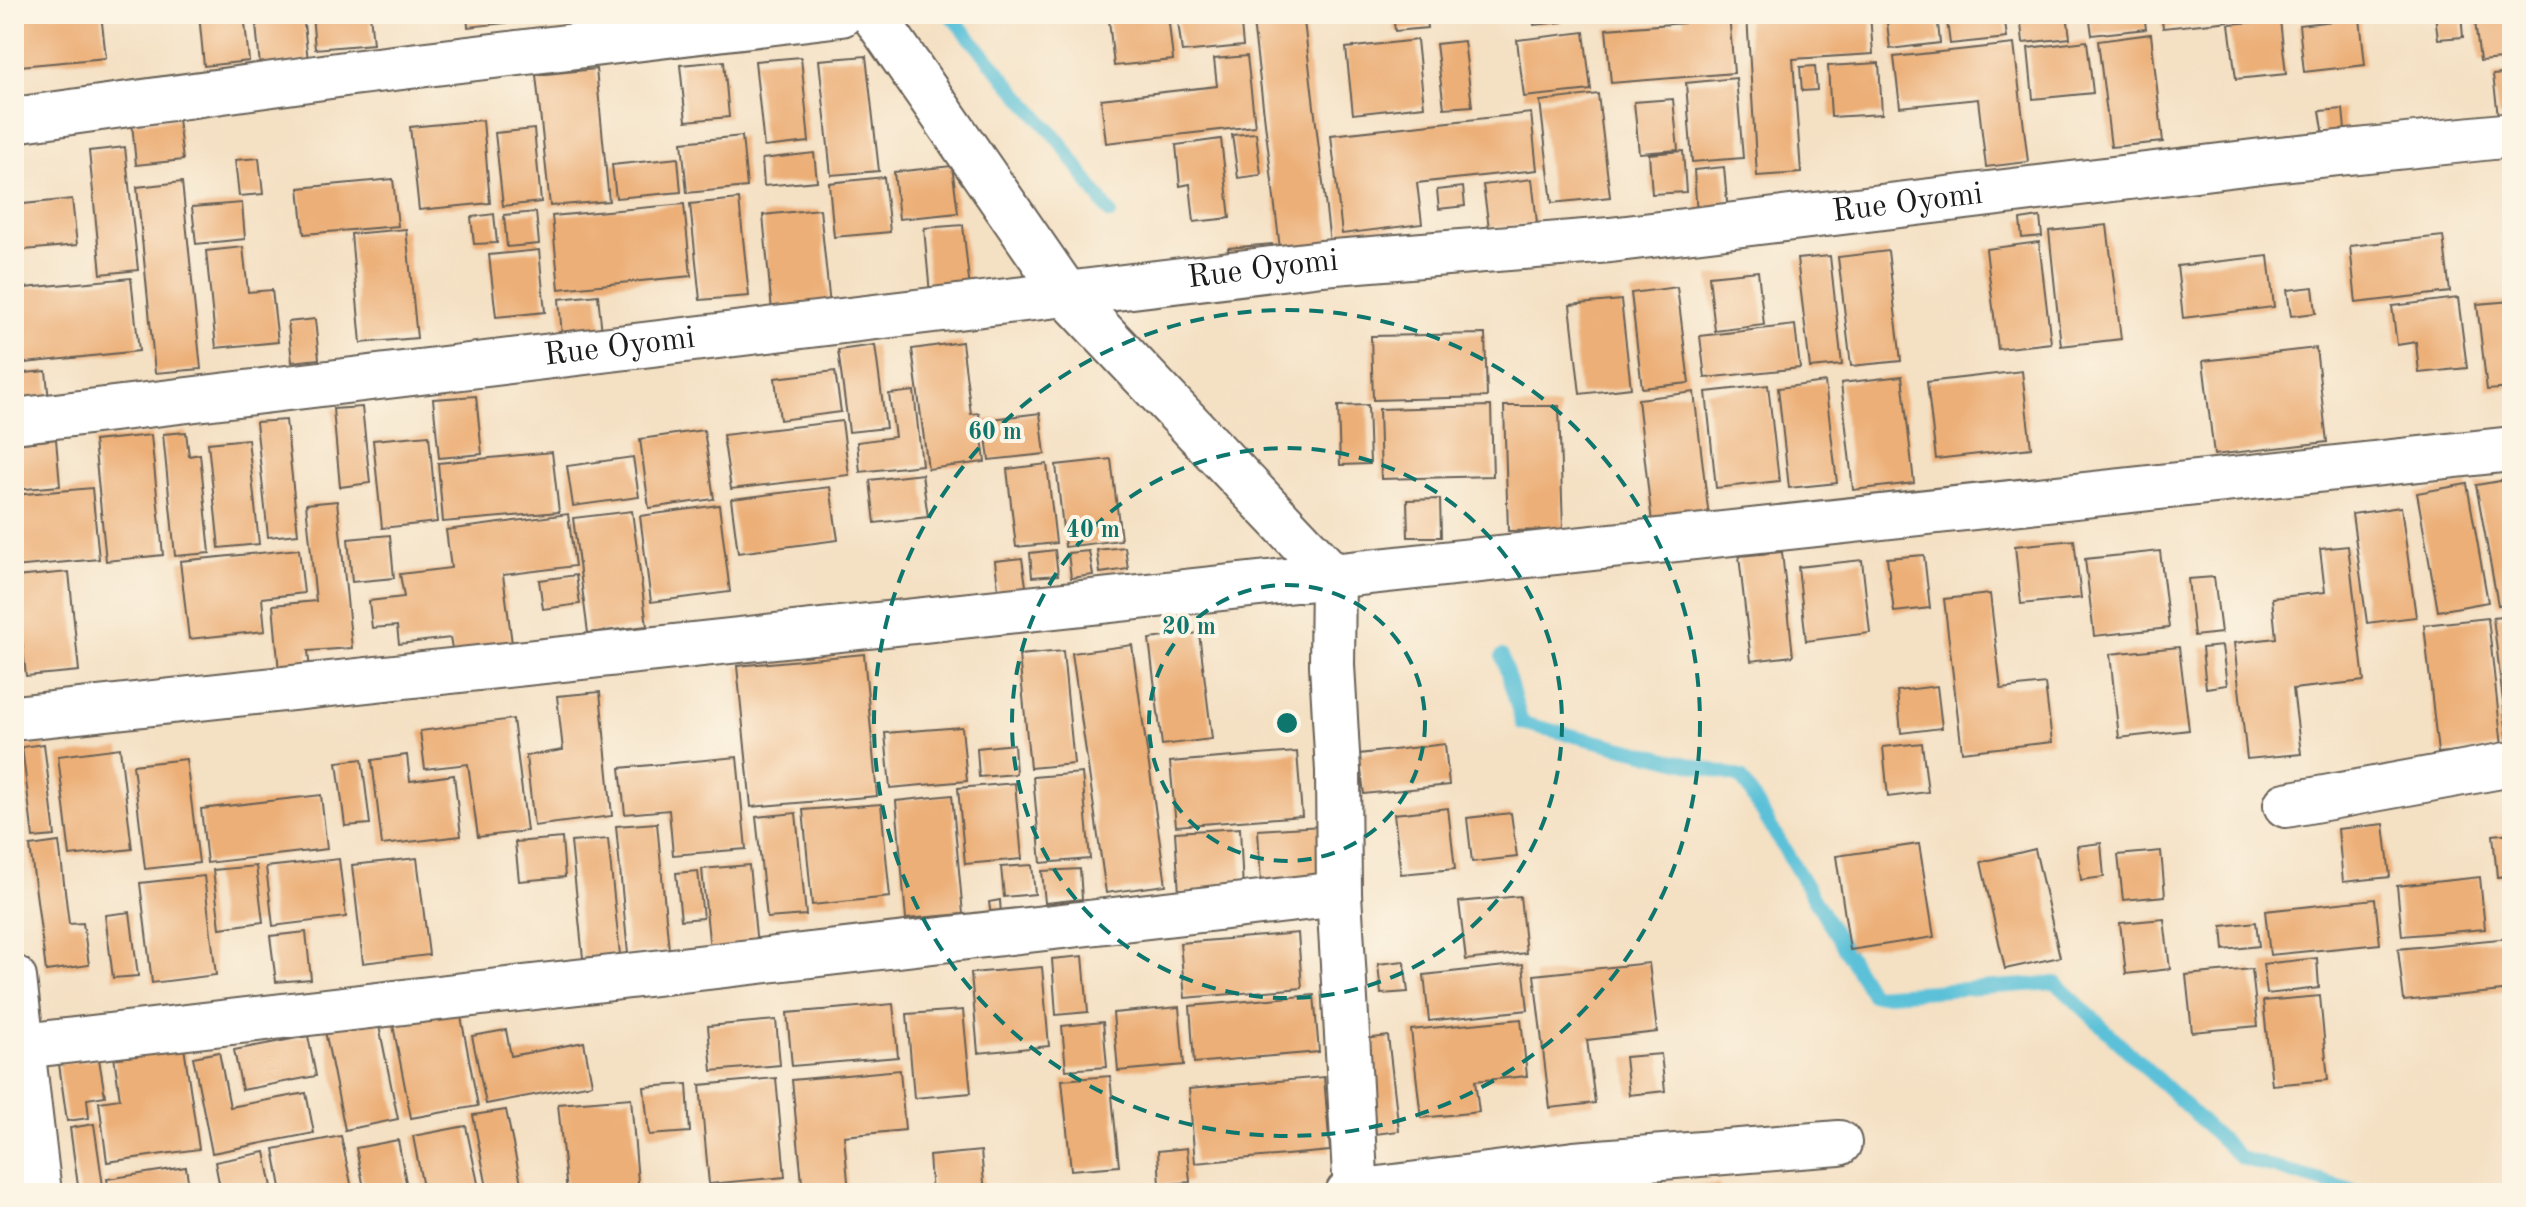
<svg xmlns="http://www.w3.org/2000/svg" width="2526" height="1207" viewBox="0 0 2526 1207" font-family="'Old Standard TT',serif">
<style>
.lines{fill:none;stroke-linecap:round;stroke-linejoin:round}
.stream{stroke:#5bc1d8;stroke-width:14}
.building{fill:#ecaf77}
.street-casing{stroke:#686156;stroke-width:48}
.street{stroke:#fff;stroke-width:44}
.ring{fill:none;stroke:#0f766e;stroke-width:4;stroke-dasharray:14 10}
.labels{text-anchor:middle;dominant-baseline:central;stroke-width:8;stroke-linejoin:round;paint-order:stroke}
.street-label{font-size:32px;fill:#1c1c1c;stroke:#fcf5e5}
.centre{fill:#0f766e;stroke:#fcf5e5;stroke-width:4}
.ring-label{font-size:24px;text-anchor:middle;font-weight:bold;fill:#0f766e;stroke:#fcf5e5;stroke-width:8;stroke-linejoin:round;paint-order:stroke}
</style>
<rect width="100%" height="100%" fill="#fcf5e5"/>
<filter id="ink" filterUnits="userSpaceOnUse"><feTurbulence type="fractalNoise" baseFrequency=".0125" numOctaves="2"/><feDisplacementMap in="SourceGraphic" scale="16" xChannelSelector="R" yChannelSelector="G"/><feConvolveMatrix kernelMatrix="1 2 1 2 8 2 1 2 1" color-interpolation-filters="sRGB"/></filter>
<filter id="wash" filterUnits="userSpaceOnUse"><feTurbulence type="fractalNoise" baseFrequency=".006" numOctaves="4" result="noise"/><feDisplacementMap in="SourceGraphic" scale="32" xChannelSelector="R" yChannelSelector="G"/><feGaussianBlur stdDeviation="1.8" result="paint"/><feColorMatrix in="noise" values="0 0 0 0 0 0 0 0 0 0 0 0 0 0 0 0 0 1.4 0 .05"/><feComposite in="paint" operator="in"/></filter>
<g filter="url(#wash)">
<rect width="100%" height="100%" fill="#f4e0c3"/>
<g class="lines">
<path class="stream" d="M949,14L1060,142L1110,213
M1502,656L1522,723L1741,777L1872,995L2056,983L2241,1158L2362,1193"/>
</g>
<g id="blocks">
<path class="building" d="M44,14H101L106,58L20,66L15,17Z
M199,14H244L249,61L204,66Z
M255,14H303L308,61L260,66Z
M312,14H370L373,44L315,49Z
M467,14H522L523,21L468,27Z
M1168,14L1173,60L1114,66L1109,20Z
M1177,14H1240L1243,46L1182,52Z
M1252,14H1350V16L1304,21L1331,252L1281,257Z
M1393,14H1426L1427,28L1395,31Z
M1532,14H1561L1562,22L1534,25Z
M1683,14H1729L1734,73L1611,83L1606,29L1684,23Z
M1774,14H1870L1873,54L1793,59L1801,173L1757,176L1747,16Z
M1886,14H1937L1940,43L1890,49Z
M1946,14H2004L2007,38L1950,44Z
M2020,14H2067L2070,38L2023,43Z
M2089,14H2144L2146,29L2092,35Z
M2161,14H2229L2230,21L2163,28Z
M2435,14H2461L2463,37L2438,39Z
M2474,14H2512V58L2480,61Z
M2360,18L2365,65L2304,72L2299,25Z
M2280,20L2286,74L2236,79L2229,24Z
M1584,32L1591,90L1524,97L1517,40Z
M2151,34L2163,142L2111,147L2098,41Z
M1417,40L1424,106L1353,114L1346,48Z
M1464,41L1472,106L1444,108L1436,44Z
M2087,41L2093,93L2033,99L2028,48Z
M2014,44L2028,162L1986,167L1978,99L1900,107L1894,57Z
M866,56L879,171L831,175L819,60Z
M1247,56L1255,126L1106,143L1101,99L1217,86L1214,59Z
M801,57L809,142L764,147L755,61Z
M724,61L729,117L686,121L680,65Z
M1879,63L1882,114L1831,117L1828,66Z
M1815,66L1817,90L1802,91L1800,67Z
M596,69L609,201L550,206L536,75Z
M2512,73V115L2498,116L2493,75Z
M1736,78L1743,158L1692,162L1686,83Z
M1598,94L1610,197L1552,203L1540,101Z
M1673,99L1678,150L1639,153L1634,102Z
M2343,109L2346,140L2325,142L2320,111Z
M1531,113L1537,170L1417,183L1422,224L1342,234L1331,135Z
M178,119L183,160L136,165L132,123Z
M483,120L490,203L419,210L410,127Z
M534,129L541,202L503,206L495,133Z
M1256,133L1261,175L1238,178L1232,135Z
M742,136L747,187L687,193L682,142Z
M1221,139L1230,218L1194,222L1190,184L1180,186L1176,145Z
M125,147L138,270L101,274L89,151Z
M1683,151L1686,192L1652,194L1649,154Z
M814,153L817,181L764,186L762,159Z
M259,158L263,194L239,196L235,160Z
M678,158L681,192L616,198L612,165Z
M952,166L958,213L899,219L894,172Z
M1724,167L1728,213L1697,216L1694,170Z
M884,177L890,232L834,237L829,183Z
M393,179L398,226L304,234L299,188Z
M1532,179L1537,223L1489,228L1483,185Z
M182,182L201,369L155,373L137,187Z
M1463,187L1465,206L1439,209L1437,190Z
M72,199L77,245L14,251V205Z
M739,199L749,296L700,300L690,204Z
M242,203L245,239L196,244L192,207Z
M684,204L691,276L559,289L552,216Z
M820,209L830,306L772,311L763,215Z
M536,212L539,244L507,247L504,215Z
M494,214L497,243L474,244L471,217Z
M2040,217L2042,236L2022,238L2020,220Z
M963,225L970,290L930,294L924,228Z
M2107,225L2121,339L2061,346L2049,231Z
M406,229L417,338L361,343L351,234Z
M2443,236L2450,292L2356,303L2350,246Z
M2039,242L2051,343L1998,349L1986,249Z
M1272,244L1275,265L1231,270L1228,248Z
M243,247L248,292L272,290L278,342L216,348L206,251Z
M539,250L545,312L496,317L489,255Z
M1888,251L1901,361L1851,366L1838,257Z
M1830,256L1842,365L1810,368L1797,259Z
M2268,256L2274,307L2183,318L2177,266Z
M1758,271L1764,325L1715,331L1709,276Z
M131,278L139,351L16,364L14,289Z
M1677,287L1689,383L1642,388L1631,293Z
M2313,287L2316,313L2291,316L2287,290Z
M598,295L602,333L562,337L559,299Z
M2458,298L2467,368L2419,373L2416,342L2397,345L2392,306Z
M1621,300L1631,388L1580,394L1570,305Z
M2512,301V388L2487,390L2477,304Z
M315,319L319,359L292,362L288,322Z
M1795,325L1800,368L1705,378L1700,336Z
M1485,334L1487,397L1373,400L1371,336Z
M962,342L971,414L979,413L985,462L928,469L912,349Z
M875,345L886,428L849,432L838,350Z
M2316,348L2327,442L2214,455L2203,361Z
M46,371L49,401L14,404V374Z
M835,371L841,412L780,420L775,378Z
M2022,371L2031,448L1936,459L1927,382Z
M1902,376L1914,483L1853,490L1841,383Z
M1825,382L1837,483L1789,488L1778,388Z
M1768,385L1779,481L1716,488L1706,392Z
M914,391L922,465L860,472L857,442L895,437L889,394Z
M1694,392L1709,517L1652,523L1638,399Z
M476,396L482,454L439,458L433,399Z
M1368,405L1370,464L1340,465L1338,406Z
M1491,406L1493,476L1381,479L1379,409Z
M1504,406H1559L1563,530L1508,531Z
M362,407L370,483L340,487L333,409Z
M1040,413L1045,454L989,460L984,420Z
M286,420L298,534L268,537L256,422Z
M842,421L849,475L731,489L723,435Z
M704,430L714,499L649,508L640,439Z
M186,432L189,456L200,454L210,553L175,556L163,434Z
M151,435L163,555L106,561L94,441Z
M429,435L437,522L382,528L373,440Z
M56,439L60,486L14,490V444Z
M248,439L259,544L219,548L208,443Z
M552,452L559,512L443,522L438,463Z
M633,457L639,497L573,506L567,466Z
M1111,459L1121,540L1065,547L1056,465Z
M1047,464L1056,543L1016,547L1007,469Z
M922,474L928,517L875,523L870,480Z
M2512,479V603L2498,605L2476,485Z
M2467,484L2488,602L2438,611L2417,493Z
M830,487L838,540L738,553L731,499Z
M92,488L99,559L14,567V495Z
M1440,499L1441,537H1408L1407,500Z
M337,501L352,648L308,651L311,680L280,683L273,605L316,601L306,504Z
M719,505L730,592L651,602L640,516Z
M2401,507L2416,617L2367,623L2352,514Z
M632,511L647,626L588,633L573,518Z
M568,514L575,566L503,575L513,651L454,658L450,638L399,644L397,626L372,628L369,601L404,597L400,574L451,568L446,530Z
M390,535L394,578L352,582L348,539Z
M2074,540L2081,598L2021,604L2015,546Z
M2348,546L2364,681L2293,689L2301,754L2247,759L2234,643L2276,638L2272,598L2325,592L2320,549Z
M1125,547L1128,569L1100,573L1097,550Z
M299,549L304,593L262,598L265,631L189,639L180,561Z
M1055,550L1058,575L1032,577L1030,553Z
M1089,551L1093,575L1071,578L1068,553Z
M2160,551L2169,628L2094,636L2085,559Z
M1782,552L1793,656L1751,661L1739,556Z
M1924,555L1930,608L1894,612L1887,558Z
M1022,558L1027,593L999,596L995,561Z
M1862,560L1870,633L1806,641L1798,567Z
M69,572L79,671L26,676L15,577Z
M576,575L580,604L543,609L539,580Z
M2214,577L2221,633L2194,636L2188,579Z
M1990,594L2001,689L2045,684L2052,742L1962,752L1944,599Z
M2512,615V743L2508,744L2493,617Z
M2488,618L2502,747L2438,753L2424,625Z
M1199,633L1212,739L1162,745L1149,639Z
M1132,645L1166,885L1106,893L1072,653Z
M2222,646L2227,685L2206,688L2202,648Z
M2179,647L2189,730L2119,738L2110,654Z
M1063,651L1074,764L1030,768L1019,655Z
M864,654L877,796L751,807L737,666Z
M1937,686L1942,728L1901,733L1897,691Z
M600,692L612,816L534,826L526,756L563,750L557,696Z
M513,719L527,831L478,837L468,764L425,769L420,731Z
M962,727L967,781L890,788L885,733Z
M1922,743L1928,792L1888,797L1883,747Z
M44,744L55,836L33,838L22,747Z
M1014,744L1016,774L979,777L977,748Z
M1445,744L1449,785L1364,794L1359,754Z
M120,748L132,849L70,856L58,756Z
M1297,752L1302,816L1176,826L1170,762Z
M407,755L410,781L454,775L461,836L382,845L372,760Z
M737,757L746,849L673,855L669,810L625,814L620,768Z
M186,759L199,863L145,869L133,765Z
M362,759L370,824L345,826L337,762Z
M1082,773L1090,859L1041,863L1033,777Z
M1015,783L1022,859L965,864L958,788Z
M321,795L327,849L207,863L201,809Z
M952,795L963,914L906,919L896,801Z
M881,804L890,897L812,905L803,810Z
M1448,808L1455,869L1401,874L1394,814Z
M796,813L806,915L767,918L756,817Z
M1511,813L1517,857L1472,862L1467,818Z
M657,823L669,950L628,954L616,826Z
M2384,824L2390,877L2343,882L2338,829Z
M1322,826L1326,882L1261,885L1258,830Z
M1240,828L1243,890L1179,893L1175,832Z
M2512,833V875L2497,877L2493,835Z
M562,838L565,877L519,881L515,842Z
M608,839L620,955L583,958L571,842Z
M59,842L69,924L83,923L89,965L46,971L30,846Z
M2101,843L2104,877L2081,880L2077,846Z
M1919,844L1934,937L1850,950L1836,856Z
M2035,849L2060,957L2005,969L1981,862Z
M2161,851L2165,896L2123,900L2118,855Z
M417,858L429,955L363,963L352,865Z
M339,859L346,917L273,926L266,867Z
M749,865L757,946L710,950L702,869Z
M1032,865L1035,894L1004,897L1001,867Z
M256,866L263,922L220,928L213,870Z
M1080,869L1082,899L1045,903L1042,871Z
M698,871L703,918L681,920L676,873Z
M204,876L216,975L152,983L140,883Z
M2480,877L2485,929L2402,936L2397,886Z
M1520,896L1526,953L1466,960L1459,902Z
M2375,899L2380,944L2270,955L2265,911Z
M1000,900L1001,916H991L989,902Z
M130,912L138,976L113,978L105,915Z
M2164,919L2170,969L2126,974L2120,923Z
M2256,922L2259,946L2224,950L2222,926Z
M306,932L311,979L276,982L270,936Z
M1298,933L1302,988L1185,998L1180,943Z
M2509,938L2512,990L2404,1001L2398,949Z
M1083,956L1088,1012L1056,1015L1052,959Z
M2317,958L2319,988L2267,994L2263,964Z
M1404,961L1408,992L1381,994L1378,964Z
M1649,963L1657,1032L1587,1040L1595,1103L1550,1108L1534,975Z
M1523,964L1528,1010L1429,1021L1424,975Z
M1042,967L1049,1046L978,1053L971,973Z
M2252,969L2258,1026L2192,1032L2186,975Z
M1314,995L1319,1052L1194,1063L1190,1006Z
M2320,996L2328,1080L2272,1085L2263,1001Z
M893,1004L898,1057L792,1066L787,1013Z
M459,1006L478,1106L411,1118L392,1020Z
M1179,1007L1184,1065L1118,1071L1113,1013Z
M963,1010L971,1093L914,1098L907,1014Z
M377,1016L398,1119L345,1130L324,1026Z
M1521,1019L1527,1076L1475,1081L1479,1112L1421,1118L1411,1030Z
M776,1020L780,1065L712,1071L708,1026Z
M1103,1022L1107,1067L1066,1070L1062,1026Z
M506,1030L511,1056L584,1042L592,1084L486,1104L472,1036Z
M308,1036L316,1076L242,1090L234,1050Z
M1388,1036L1399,1131L1376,1134L1365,1039Z
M184,1047L199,1149L107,1162L99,1102L120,1099L114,1056Z
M219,1052L230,1107L306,1093L314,1133L212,1153L193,1057Z
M1661,1054L1665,1091L1629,1095L1625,1057Z
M99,1059L105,1096L87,1099L89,1118L67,1121L59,1064Z
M900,1070L905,1130L844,1136L849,1193H803L792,1080Z
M1110,1076L1119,1166L1071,1170L1062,1080Z
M1324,1077L1330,1151L1195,1163L1189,1089Z
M776,1078L785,1177L709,1184L700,1085Z
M687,1084L690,1132L649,1135L644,1087Z
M631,1098L639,1193H567L558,1104Z
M506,1110L523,1193H488L473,1115Z
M94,1124L104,1193H79L70,1128Z
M466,1126L480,1193H424L413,1136Z
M341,1136L353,1193H282L274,1149Z
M398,1140L408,1193H365L356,1148Z
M1187,1148L1190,1182L1160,1185L1158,1151Z
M981,1151L985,1193H932L929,1156Z
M265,1152L272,1187L241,1193H221L215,1162Z
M186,1167L190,1193H109L107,1179Z
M1637,1175L1639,1193H1556L1555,1182Z
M1719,1185L1720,1193H1676V1187Z"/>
</g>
</g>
<g filter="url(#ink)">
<use href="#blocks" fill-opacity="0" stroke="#686156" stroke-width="2"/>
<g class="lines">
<g class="street-casing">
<g id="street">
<path d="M873,14L1068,296L1333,576L1332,665L1338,771L1339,894L1356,1193"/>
<path d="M14,120L352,73L841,14"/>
<path id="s1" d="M14,421L1322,263L1610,240L2270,160L2512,135"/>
<path d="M14,718L2512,449"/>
<path d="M2286,805L2512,764"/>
<path d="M14,978L39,1193"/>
<path d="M14,1047L1339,894"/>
<path d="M1348,1193L1574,1164L1839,1143"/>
</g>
</g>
<use href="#street" class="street"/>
</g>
</g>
<g class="ring">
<circle cx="1287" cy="723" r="138"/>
<circle cx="1287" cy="723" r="275"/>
<circle cx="1287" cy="723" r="413"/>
</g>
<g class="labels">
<g class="street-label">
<text stroke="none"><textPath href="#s1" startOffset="1906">Rue Oyomi</textPath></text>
<text stroke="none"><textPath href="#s1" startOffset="1258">Rue Oyomi</textPath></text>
<text stroke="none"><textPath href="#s1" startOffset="610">Rue Oyomi</textPath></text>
</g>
</g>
<circle cx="1287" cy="723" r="12" class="centre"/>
<g class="ring-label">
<text x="995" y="439">60 m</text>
<text x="1093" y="537">40 m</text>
<text x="1189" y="634">20 m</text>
</g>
<rect width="2526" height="1207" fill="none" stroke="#fcf5e5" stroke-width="48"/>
</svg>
